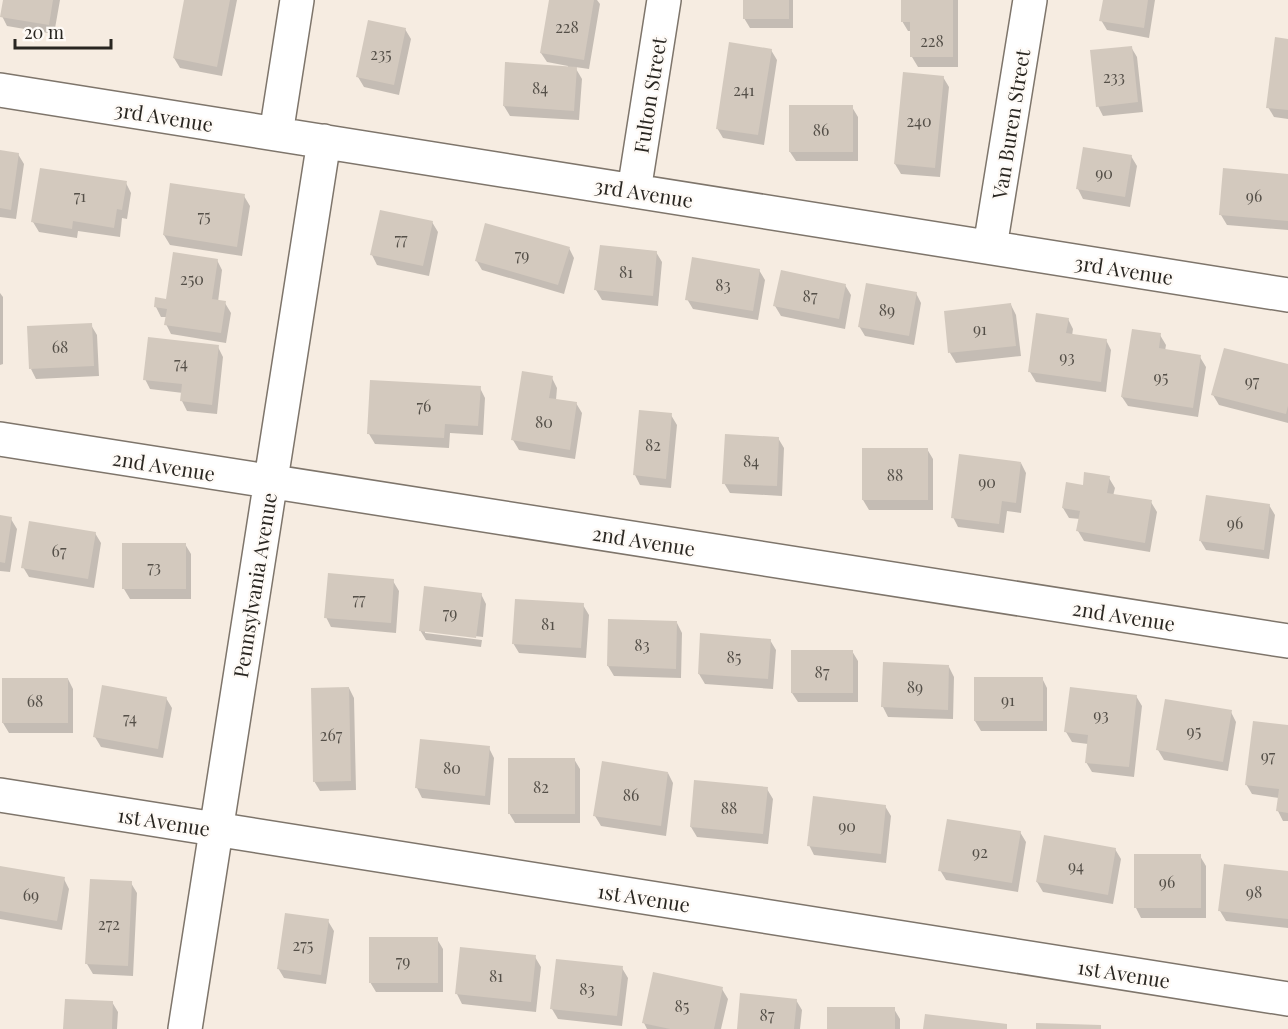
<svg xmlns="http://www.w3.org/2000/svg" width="1288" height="1029" viewBox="0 0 1288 1029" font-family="'Playfair Display',serif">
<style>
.shadow{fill:#0003}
.building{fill:#d3c9be}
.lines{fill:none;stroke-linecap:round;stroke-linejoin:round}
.minor-casing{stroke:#7e756b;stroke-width:36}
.minor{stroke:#fff;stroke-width:33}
.labels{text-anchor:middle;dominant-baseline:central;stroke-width:4.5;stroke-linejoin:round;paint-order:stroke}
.number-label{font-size:16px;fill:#544f48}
.street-label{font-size:20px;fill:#292621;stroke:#fefaf6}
</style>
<rect width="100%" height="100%" fill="#f6ece1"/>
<path class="shadow" d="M4,0H60L54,34L7,26L2,16Z
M185,0H237L222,76L180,68L174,58Z
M551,0H597L600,4L589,69L575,67L582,79L579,120L510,116L504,106L568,68V66L547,62L541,53Z
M744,0H793V28H750L744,18Z
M902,0H958V67H918L912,57V31H908L902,21Z
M1104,0H1155L1149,38L1107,30L1101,20Z
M405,29L411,39L399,95L364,87L358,77Z
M1288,40V119L1274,117L1268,107Z
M1131,47L1137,57L1143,112L1103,116L1098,106Z
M771,50L777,60L764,145L723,138L717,128Z
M943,77L949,87L940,177L901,174L895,164Z
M852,107L858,117V161H796L790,152Z
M0,152L18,154L24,164L16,219L0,217Z
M1131,156L1137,166L1130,207L1083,199L1078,189Z
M1288,175V230L1227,225L1221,215Z
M126,183L131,193L127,219L122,218L120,237L78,231L77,238L39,232L33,222Z
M244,196L250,206L242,256L170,245L164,235Z
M432,222L438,232L429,276L377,265L372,255Z
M569,248L574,258L564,294L482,270L476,260Z
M656,252L662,262L658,306L602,300L596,290Z
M217,260L222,270L218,302L225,303L231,313L226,343L171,334L166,324L167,317H161L156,307L167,301Z
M759,270L765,280L758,320L693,309L687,299Z
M845,285L851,295L845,329L781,316L775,306Z
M0,293L3,297V364L0,365Z
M916,293L921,303L914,345L865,336L859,326Z
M1011,305L1016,315L1021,356L956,363L950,353L946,312Z
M1068,319L1073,329L1072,336L1106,340L1111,350L1106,392L1036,382L1030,372Z
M91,325L97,335L99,376L36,379L31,369Z
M1160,335L1166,345L1165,351L1200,357L1206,367L1198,417L1128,406L1122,397Z
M218,347L223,357L217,414L187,411L182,401L183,393L150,389L145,379Z
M1288,366V423L1219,405L1213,395Z
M552,378L557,388L556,400L576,403L582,413L575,459L519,450L513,440Z
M480,388L485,398L483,435L450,433L449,448L375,444L369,434Z
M671,415L677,425L671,488L640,485L635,475Z
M778,438L784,448L782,496L730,493L724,483Z
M927,449L933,459V510H869L863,500Z
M1021,463L1026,473L1021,513L1007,511L1004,533L958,527L953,517Z
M1109,478L1115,488L1113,496L1151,502L1157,512L1150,552L1084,541L1078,531L1080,519L1069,518L1063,508L1084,487Z
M1269,505L1275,515L1269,559L1206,550L1200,540Z
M0,517L11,519L17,529L10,572L0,571Z
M95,533L101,543L94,588L29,577L23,567Z
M185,544L191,554V599H130L124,589Z
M393,581L399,591L396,633L331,627L326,617Z
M481,594L486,604L483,637L425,630V633L482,640L481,647L426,640L420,630Z
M583,605L589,615L586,658L519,653L513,643Z
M677,623L682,633L681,678L614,676L608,666Z
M770,640L776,650L773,689L705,684L699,674Z
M852,651L858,661V702H798L792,693Z
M949,667L954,677L953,719L888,717L883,707Z
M1042,678L1047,688V731H981L975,721Z
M68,679L73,689V733H9L3,723Z
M349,688L354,698L356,790L320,791L314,781Z
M1136,696L1142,706L1134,777L1092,772L1086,762L1088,744L1072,742L1066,732Z
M166,698L172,708L163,758L101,747L95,737Z
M1231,712L1236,722L1228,771L1164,760L1158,750Z
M1288,727V821H1283L1278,811L1279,798L1252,794L1246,784Z
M489,748L494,758L490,805L422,798L417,788Z
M574,759L580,769V823H515L509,813Z
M668,773L673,783L666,836L601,826L595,816Z
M767,789L773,799L768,844L697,837L691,827Z
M885,806L891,816L886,863L814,855L809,845Z
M1020,832L1026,842L1018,892L946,880L940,870Z
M1115,849L1121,859L1113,904L1043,892L1037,882Z
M1200,856L1206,866V918H1141L1136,908Z
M0,868L64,879L69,889L62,930L0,919Z
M1288,873V928L1226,921L1220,911Z
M131,883L137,893L133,976L93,974L87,964Z
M328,921L334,931L326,984L284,978L278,968Z
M437,939L443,949V992H376L370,982Z
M535,957L541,967L536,1012L462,1004L457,994Z
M622,968L628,978L622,1026L558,1019L552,1009Z
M722,989L728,999L721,1029H647L644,1023Z
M796,1000L802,1010L800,1029H738Z
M112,1002L118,1012L117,1029H65Z
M894,1009L900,1019V1029H829Z"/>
<path class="building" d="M3,0H53L49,25L0,17Z
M184,0H230L217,67L173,58Z
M549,0H594L584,60L540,53Z
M743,0H789V19H743Z
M901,0H953V57H910V22H901Z
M1103,0H1148L1144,28L1099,21Z
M368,20L406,28L394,85L356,77Z
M1275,37L1288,39V110L1266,108Z
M729,42L772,49L758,135L716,129Z
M1132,46L1138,102L1096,107L1090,50Z
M505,62L577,67L574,111L503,106Z
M903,72L944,76L935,168L894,164Z
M789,105H853V152H789Z
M1083,147L1132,155L1125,197L1076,189Z
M0,150L19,153L11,210L0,208Z
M40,168L127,181L122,210L117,209L114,228L73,221L72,229L31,222Z
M1223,168L1288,174V221L1219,215Z
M170,183L245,194L237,247L163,235Z
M380,210L433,221L423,266L370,255Z
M485,223L570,247L558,285L475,261Z
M600,245L657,251L653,296L594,290Z
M173,252L218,259L212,299L226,301L221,333L164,325L167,309L154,307L155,297L166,299Z
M692,257L760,269L753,311L685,300Z
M781,270L846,284L839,319L773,306Z
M866,283L917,292L909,336L858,327Z
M1011,303L1016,346L948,353L944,311Z
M1036,313L1069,318L1066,333L1107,339L1101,382L1028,372Z
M92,323L94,366L29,369L27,326Z
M1132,329L1161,333L1159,348L1201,355L1193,408L1121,397Z
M148,337L219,345L212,405L180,401L182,384L143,380Z
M1224,348L1288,364V406L1286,414L1211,395Z
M522,371L553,376L549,398L577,402L570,450L511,440Z
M370,380L481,386L478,426L445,424L444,438L367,434Z
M639,410L672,413L666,479L633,475Z
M725,434L779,437L777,486L722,484Z
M862,448H928V500H862Z
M959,454L1021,462L1016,503L1002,501L999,524L951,518Z
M1084,472L1110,476L1107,493L1152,500L1145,543L1076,531L1080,511L1062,508L1066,482L1083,485Z
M1206,495L1270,504L1264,550L1199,541Z
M0,515L12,517L5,563L0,562Z
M29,521L96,532L88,579L21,568Z
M122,543H186V589H122Z
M328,573L394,579L391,623L324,618Z
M424,586L482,593L476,638L419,631Z
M515,599L584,603L581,648L512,644Z
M608,619L677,621L676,669L607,666Z
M700,633L771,639L768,679L698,674Z
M791,650H853V693H791Z
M883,662L949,665L948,710L881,707Z
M974,677H1043V721H974Z
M2,678H68V723H2Z
M102,685L167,697L158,749L93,737Z
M349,687L351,781L313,782L311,688Z
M1070,687L1137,695L1129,767L1085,763L1088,735L1064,732Z
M1165,699L1232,710L1223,762L1156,750Z
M1253,721L1288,725V813L1276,811L1279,789L1245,785Z
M420,739L490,746L485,796L415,788Z
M508,758H575V814H508Z
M602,761L668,772L661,826L593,816Z
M694,780L768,787L763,834L690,827Z
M813,796L886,805L881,854L807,846Z
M947,819L1021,831L1012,883L938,871Z
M1044,835L1116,848L1108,895L1036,882Z
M1134,854H1201V908H1134Z
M1224,864L1288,871V919L1218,911Z
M0,866L65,877L57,921L0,911Z
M90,879L132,881L128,966L85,964Z
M285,913L329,919L321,975L277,969Z
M369,937H438V983H369Z
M460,947L536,955L531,1002L455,994Z
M556,959L623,966L617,1016L550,1009Z
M653,972L723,987L714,1029H670L642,1023Z
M740,993L797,999L794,1029H737Z
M65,999L113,1001L112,1029H63Z
M827,1007H895V1029H827Z
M925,1014L1007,1024V1029H923Z
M1036,1023L1101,1025V1029H1036Z"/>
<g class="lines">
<g class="minor-casing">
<path id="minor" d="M0,90L1288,295
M276,134L297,0
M634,191L664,0
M990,247L1030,0
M0,439L1288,641
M0,795L1288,999
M185,1029L324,141"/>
</g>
<use href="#minor" class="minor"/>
</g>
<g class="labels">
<g class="number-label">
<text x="567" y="26">228</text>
<text x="932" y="40">228</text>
<text x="381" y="53">235</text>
<text x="1114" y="76">233</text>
<text x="540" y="87">84</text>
<text x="744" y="89">241</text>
<text x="919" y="120">240</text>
<text x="821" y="129">86</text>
<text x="1104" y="172">90</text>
<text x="80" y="195">71</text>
<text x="1254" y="195">96</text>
<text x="204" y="215">75</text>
<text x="401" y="238">77</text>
<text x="522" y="254">79</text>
<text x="626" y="271">81</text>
<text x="192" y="278">250</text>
<text x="723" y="284">83</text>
<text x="810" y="295">87</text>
<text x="887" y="309">89</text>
<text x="980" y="328">91</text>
<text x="60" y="346">68</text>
<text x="1067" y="356">93</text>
<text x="181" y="362">74</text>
<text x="1161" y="376">95</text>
<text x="1252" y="380">97</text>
<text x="424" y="405">76</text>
<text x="544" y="421">80</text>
<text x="653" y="444">82</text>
<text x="751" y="460">84</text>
<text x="895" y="474">88</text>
<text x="987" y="481">90</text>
<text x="1235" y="522">96</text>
<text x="59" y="550">67</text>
<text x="154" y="566">73</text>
<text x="359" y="598">77</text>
<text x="450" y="612">79</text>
<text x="548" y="623">81</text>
<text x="642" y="644">83</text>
<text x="734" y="656">85</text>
<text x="822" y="671">87</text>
<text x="915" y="686">89</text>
<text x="1008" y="699">91</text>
<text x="35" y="700">68</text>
<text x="1101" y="714">93</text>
<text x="130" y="717">74</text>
<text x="1194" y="730">95</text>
<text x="331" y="734">267</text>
<text x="1268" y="755">97</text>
<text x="452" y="767">80</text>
<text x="541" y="786">82</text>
<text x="631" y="794">86</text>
<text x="729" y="807">88</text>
<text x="847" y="825">90</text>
<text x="980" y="851">92</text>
<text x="1076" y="865">94</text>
<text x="1167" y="881">96</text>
<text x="1254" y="891">98</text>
<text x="31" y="894">69</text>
<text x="109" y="923">272</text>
<text x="303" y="944">275</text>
<text x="403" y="960">79</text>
<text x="496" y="975">81</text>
<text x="587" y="988">83</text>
<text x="682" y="1005">85</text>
<text x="767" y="1014">87</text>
</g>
<g class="street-label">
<text transform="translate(649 95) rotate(-81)">Fulton Street</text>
<text transform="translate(164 116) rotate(9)">3rd Avenue</text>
<text transform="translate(1010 124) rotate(-81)">Van Buren Street</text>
<text transform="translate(644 192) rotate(9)">3rd Avenue</text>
<text transform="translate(1124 269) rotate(9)">3rd Avenue</text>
<text transform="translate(164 465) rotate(9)">2nd Avenue</text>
<text transform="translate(644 540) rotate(9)">2nd Avenue</text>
<text transform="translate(254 585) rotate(-81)">Pennsylvania Avenue</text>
<text transform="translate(1124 615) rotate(9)">2nd Avenue</text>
<text transform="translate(164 821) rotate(9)">1st Avenue</text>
<text transform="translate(644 897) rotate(9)">1st Avenue</text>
<text transform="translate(1124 973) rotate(9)">1st Avenue</text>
</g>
</g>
<path d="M15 39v9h96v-9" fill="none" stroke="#292621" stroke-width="3"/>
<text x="24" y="39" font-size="18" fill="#292621" stroke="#fefaf6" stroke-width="4.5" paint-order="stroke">20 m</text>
</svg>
